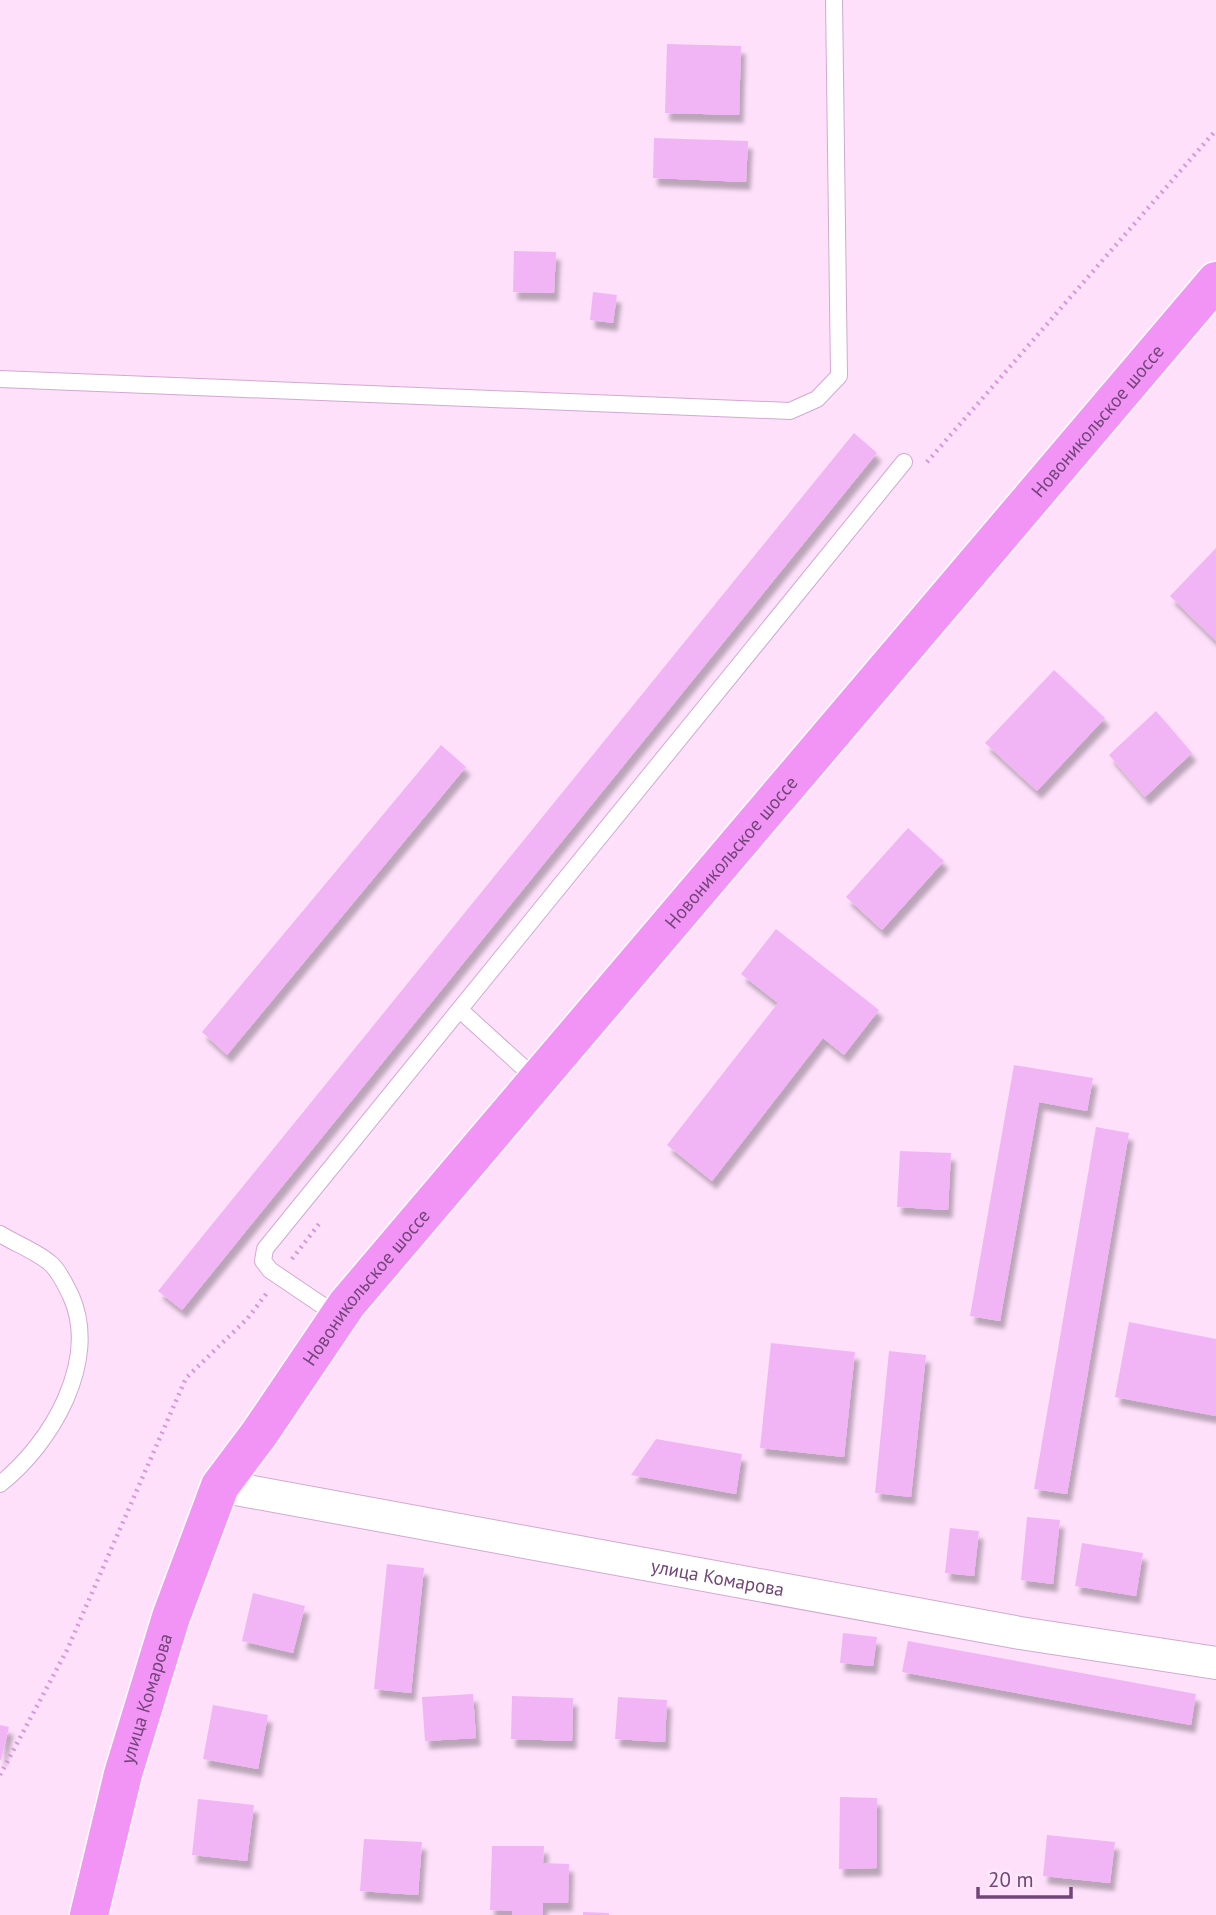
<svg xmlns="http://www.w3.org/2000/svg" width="1216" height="1915" viewBox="0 0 1216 1915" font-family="'PT Sans',sans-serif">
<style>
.building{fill:#f1b5f6;filter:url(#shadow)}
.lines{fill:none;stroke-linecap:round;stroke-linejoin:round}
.service-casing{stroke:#d1a9d1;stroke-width:18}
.minor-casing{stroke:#d1a9d1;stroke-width:34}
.trunk-casing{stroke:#fff;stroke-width:41}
.path{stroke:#d598da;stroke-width:4.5;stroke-dasharray:2 5;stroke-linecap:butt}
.service{stroke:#fff;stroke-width:16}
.minor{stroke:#fff;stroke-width:32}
.trunk{stroke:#f294f6;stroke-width:38}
.labels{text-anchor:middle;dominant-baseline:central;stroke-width:5;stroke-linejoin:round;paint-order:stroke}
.street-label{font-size:19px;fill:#714577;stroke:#ffe8fc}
</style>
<defs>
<filter id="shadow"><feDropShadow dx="4.5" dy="8" stdDeviation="2" flood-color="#0004"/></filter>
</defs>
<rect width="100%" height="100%" fill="#fee0fa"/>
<path class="building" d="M667,44L741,46L739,115L665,113Z
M654,138L748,141L746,182L653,178Z
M514,251L556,252L554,293L513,292Z
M593,292L617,295L613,323L590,320Z
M854,433L877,453L182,1310L158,1291Z
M1216,548V641L1170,596Z
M1054,670L1105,718L1037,791L985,743Z
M1156,711L1192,753L1145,797L1109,755Z
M441,745L466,767L227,1055L202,1032Z
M908,828L944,861L882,930L846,897Z
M776,929L879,1010L844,1055L823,1038L712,1181L667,1145L778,1003L741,974Z
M1014,1065L1093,1078L1087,1111L1039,1102L1000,1321L970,1316Z
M1096,1127L1129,1133L1067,1494L1034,1489Z
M900,1151L951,1153L948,1210L897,1207Z
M1129,1322L1216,1339V1416L1115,1397Z
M771,1343L855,1352L844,1457L760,1448Z
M889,1351L926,1355L911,1497L875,1493Z
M656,1439L742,1454L736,1494L631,1475Z
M1027,1517L1060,1520L1053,1584L1021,1580Z
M950,1528L979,1531L974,1576L945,1573Z
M1082,1543L1143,1553L1136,1596L1075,1586Z
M387,1564L424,1568L411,1693L374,1689Z
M253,1593L305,1606L293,1653L242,1641Z
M843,1633L877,1637L873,1666L840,1663Z
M908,1641L1196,1694L1191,1725L902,1672Z
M473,1694L476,1738L425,1741L422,1697Z
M512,1696L573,1698L572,1741L511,1739Z
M618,1697L667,1700L665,1742L615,1739Z
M213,1705L268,1715L258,1769L203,1759Z
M0,1725L9,1727L1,1760H0Z
M840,1797L877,1798V1868L839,1869Z
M198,1799L254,1805L247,1861L192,1855Z
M1047,1835L1115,1842L1110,1883L1043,1876Z
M364,1839L422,1842L418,1895L360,1891Z
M492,1846H544L543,1863L569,1864L568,1903H543V1915H512V1911L490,1910Z
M583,1912L609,1913V1915H583Z"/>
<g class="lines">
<g class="service-casing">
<path id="service" d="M0,379L790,411L817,399L839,376L834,0
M460,1010L537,1080
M0,1234C16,1244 38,1252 51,1264C60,1272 66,1286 71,1296C100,1361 51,1444 0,1484
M338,1316L270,1270L263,1261L265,1249L904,462"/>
</g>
<g class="minor-casing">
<g id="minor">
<path id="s1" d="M220,1486L1020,1633L1216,1663"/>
</g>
</g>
<g class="trunk-casing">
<g id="trunk">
<path id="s2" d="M89,1915L123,1774L171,1617L220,1486L259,1434L347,1304L1216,281"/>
</g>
</g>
<path class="path" d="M927,462L1216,130
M292,1259L319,1224
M0,1775L67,1650L186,1378L248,1318L266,1294"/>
<use href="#service" class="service"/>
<use href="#minor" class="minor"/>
<use href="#trunk" class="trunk"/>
</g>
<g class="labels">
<g class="street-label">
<text stroke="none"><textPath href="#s2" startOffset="1830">Новоникольское шоссе</textPath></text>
<text stroke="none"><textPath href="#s2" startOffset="1264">Новоникольское шоссе</textPath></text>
<text stroke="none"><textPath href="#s2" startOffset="696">Новоникольское шоссе</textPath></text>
<text stroke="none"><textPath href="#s1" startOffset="506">улица Комарова</textPath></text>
<text stroke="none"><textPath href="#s2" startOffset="224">улица Комарова</textPath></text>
</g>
</g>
<path d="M978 1887v10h93v-10" fill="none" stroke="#714577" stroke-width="3.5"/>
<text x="988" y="1887" font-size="21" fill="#714577" stroke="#ffe8fc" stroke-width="5" paint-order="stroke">20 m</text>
</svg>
